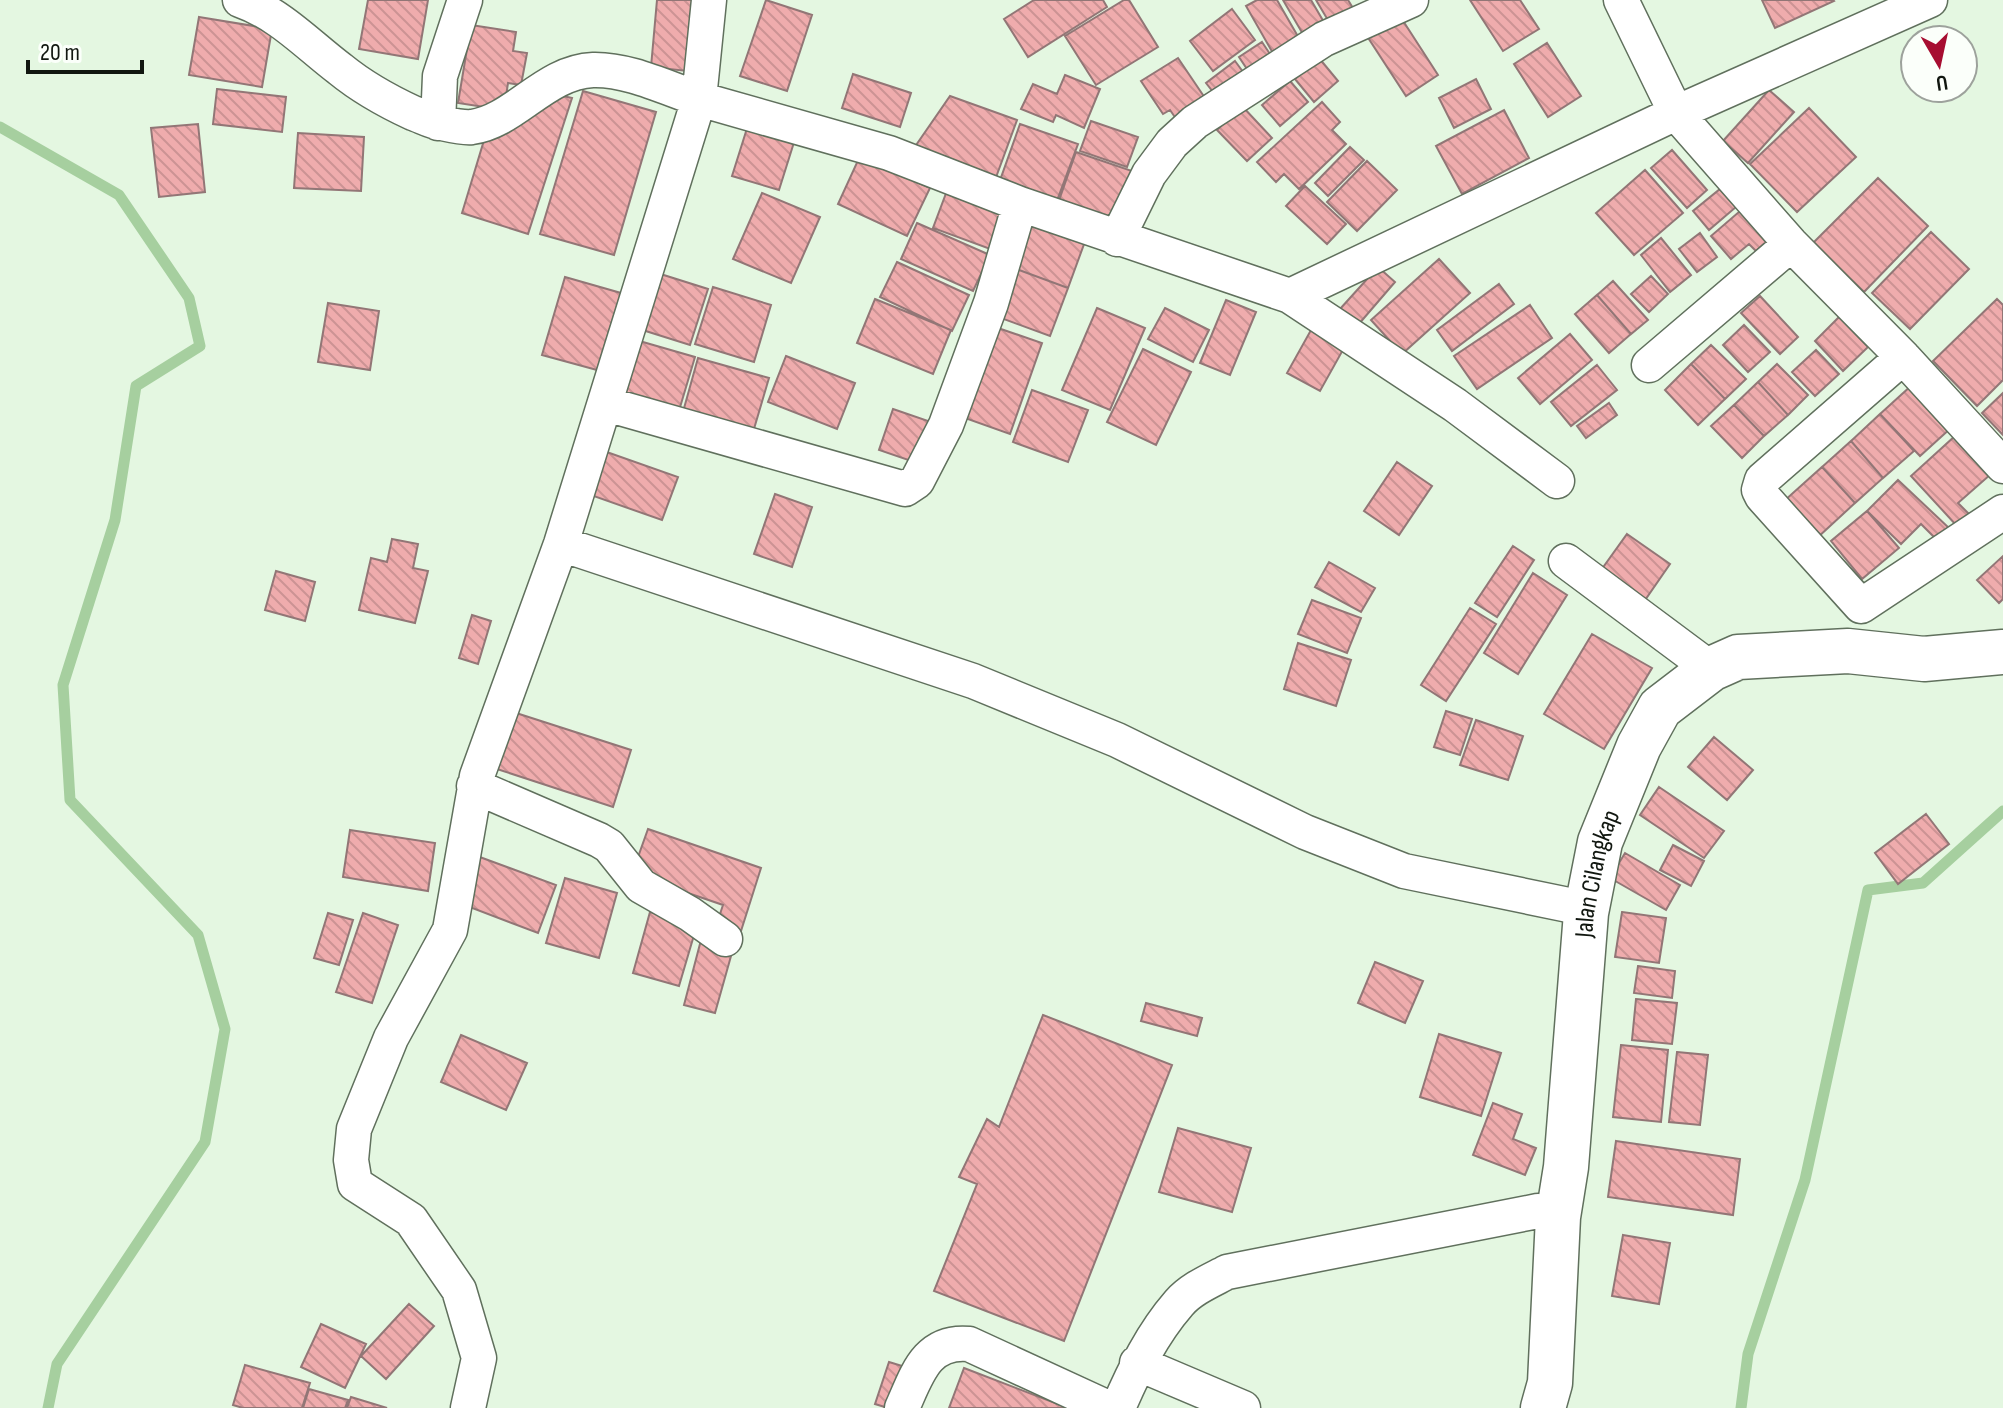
<svg xmlns="http://www.w3.org/2000/svg" width="2003" height="1408" viewBox="0 0 2003 1408" font-family="'Sofia Sans Condensed',sans-serif">
<style>
.lines{fill:none;stroke-linecap:round;stroke-linejoin:round}
.stream{stroke:#a6cf9f;stroke-width:11}
.building{fill:url(#building-back-hatch);stroke:#927676;stroke-width:2}
.street-casing{stroke:#60705d;stroke-width:37}
.secondary-casing{stroke:#60705d;stroke-width:47}
.street{stroke:#fff;stroke-width:34}
.secondary{stroke:#fff;stroke-width:44}
.labels{text-anchor:middle;dominant-baseline:central;stroke-width:8;stroke-linejoin:round;paint-order:stroke}
.street-label{font-size:26px;fill:#111710;stroke:#fbfffa}
</style>
<defs>
<pattern id="building-back-hatch" width="6" height="6" patternUnits="userSpaceOnUse" patternTransform="scale(2)"><rect width="6" height="6" fill="#efacad"/><path d="M-1 5l2 2M0 0l6 6M5-1l2 2" fill="none" stroke="#cc9394"/></pattern>
</defs>
<rect width="100%" height="100%" fill="#e4f7e1"/>
<g class="lines">
<path class="stream" d="M0,127L119,195L189,298L200,346L136,386L115,520L63,685L70,800L198,935L225,1029L205,1142L57,1364L48,1408
M1741,1408L1748,1354L1805,1180L1868,890L1923,883L2003,811"/>
</g>
<path class="building" d="M368,0H428L418,59L359,49Z
M657,0H693L687,71L651,67Z
M766,0L812,15L787,91L740,76Z
M1034,0H1103L1107,7L1028,57L1004,19Z
M1124,0H1129L1158,47L1096,85L1065,36Z
M1257,0H1277L1304,47L1278,62L1246,6Z
M1283,0H1311L1325,24L1304,36Z
M1316,0H1348L1356,13L1332,27Z
M1470,0H1520L1539,29L1503,51Z
M1762,0H1833L1834,1L1775,28Z
M1232,9L1255,40L1213,71L1190,41Z
M1398,13L1438,75L1406,96L1365,33Z
M199,17L272,29L262,87L189,75Z
M471,25L516,32L513,51L527,53L521,85L508,83L504,110L458,103Z
M1262,42L1276,63L1253,78L1239,57Z
M1547,43L1581,96L1548,117L1514,64Z
M1178,58L1209,104L1179,123L1170,110L1163,114L1141,81Z
M1319,58L1338,81L1314,102L1295,79Z
M1235,61L1249,80L1221,102L1206,83Z
M853,74L911,93L900,127L842,108Z
M1065,75L1100,89L1084,128L1056,115L1053,122L1021,109L1033,84L1057,94Z
M1476,79L1491,109L1454,128L1439,98Z
M1290,81L1308,102L1280,126L1262,105Z
M217,89L286,97L282,132L213,124Z
M1769,90L1794,112L1748,163L1723,141Z
M583,91L656,112L614,255L540,234Z
M550,93L572,98L528,234L462,213L485,137Z
M950,96L1017,120L995,180L912,151Z
M1322,102L1340,122L1332,130L1346,144L1299,189L1284,174L1276,182L1257,162Z
M1242,106L1272,138L1247,161L1217,130Z
M1809,108L1856,157L1797,212L1750,164Z
M1504,110L1529,158L1462,194L1436,146Z
M1091,121L1138,137L1127,167L1080,151Z
M749,122L796,136L779,190L732,176Z
M198,124L205,192L159,197L151,128Z
M1020,124L1078,144L1055,206L998,186Z
M298,133L364,137L361,191L294,188Z
M1350,147L1364,160L1328,196L1315,183Z
M1672,150L1707,190L1687,208L1651,168Z
M1076,152L1135,172L1114,229L1056,209Z
M860,156L930,188L907,236L838,204Z
M1367,161L1397,190L1357,231L1327,202Z
M1645,170L1683,213L1634,255L1596,213Z
M1878,178L1928,226L1864,292L1813,243Z
M1305,186L1346,224L1327,244L1286,206Z
M948,188L1008,210L993,250L933,228Z
M1720,189L1736,207L1709,230L1693,211Z
M762,193L820,217L791,283L733,259Z
M1740,211L1768,240L1756,251L1749,244L1731,259L1711,236Z
M1028,214L1087,236L1068,288L1008,266Z
M917,223L990,255L973,291L901,259Z
M1931,232L1969,269L1910,329L1872,293Z
M1700,233L1717,257L1697,272L1679,249Z
M1661,238L1691,275L1670,292L1641,255Z
M1439,259L1470,293L1402,354L1371,320Z
M897,262L969,295L952,331L880,297Z
M1008,266L1068,288L1050,336L990,314Z
M1378,267L1395,282L1358,325L1340,309Z
M651,271L708,289L690,345L633,327Z
M1651,276L1668,294L1649,312L1631,294Z
M565,277L621,293L597,370L542,355Z
M1613,281L1648,320L1631,334L1597,295Z
M1499,284L1514,304L1452,351L1437,330Z
M713,287L771,305L754,362L695,344Z
M1597,295L1631,334L1609,353L1575,314Z
M1760,296L1798,337L1780,354L1741,313Z
M875,299L951,330L933,374L857,343Z
M1997,299L2003,305V380L1977,406L1933,361Z
M1226,300L1256,312L1230,375L1200,363Z
M328,303L379,311L370,370L318,362Z
M1530,305L1552,338L1477,389L1454,356Z
M1097,308L1145,328L1110,410L1062,390Z
M1165,308L1209,330L1193,362L1148,339Z
M1839,317L1868,347L1843,371L1815,341Z
M1744,325L1770,352L1748,372L1723,345Z
M995,327L1042,343L1010,434L962,417Z
M1311,330L1344,348L1320,391L1287,373Z
M1570,334L1592,360L1540,404L1518,378Z
M629,338L695,357L678,414L612,394Z
M1711,345L1746,379L1725,399L1691,364Z
M1143,349L1191,372L1156,445L1107,422Z
M1816,350L1839,374L1815,396L1792,372Z
M786,356L855,383L837,429L768,402Z
M698,358L769,378L751,439L681,419Z
M1691,364L1725,399L1698,425L1665,390Z
M1777,364L1808,395L1788,415L1758,382Z
M1597,365L1617,390L1571,426L1551,402Z
M1758,382L1788,415L1764,436L1734,405Z
M1912,385L1952,427L1920,456L1880,414Z
M1032,390L1088,410L1068,462L1013,442Z
M2003,393V435L1982,413Z
M1609,403L1617,415L1586,438L1577,426Z
M1734,405L1764,436L1742,458L1711,426Z
M893,409L937,424L923,465L879,450Z
M1880,414L1914,451L1883,478L1851,441Z
M1955,436L1991,474L1958,503L1970,515L1957,526L1911,476Z
M1851,441L1883,478L1855,503L1822,467Z
M601,450L678,477L662,520L585,493Z
M1397,462L1432,486L1399,535L1364,511Z
M1822,467L1855,503L1817,538L1784,501Z
M1898,480L1949,528L1937,540L1921,524L1901,544L1867,511Z
M775,494L812,507L792,567L754,554Z
M1867,511L1899,548L1862,579L1831,541Z
M1627,534L1670,564L1643,603L1599,573Z
M392,539L418,544L413,568L428,571L415,623L359,610L371,558L387,562Z
M1513,546L1534,560L1497,617L1475,603Z
M2003,556V599L1999,603L1977,580Z
M1329,562L1375,588L1361,612L1315,587Z
M276,571L315,582L305,621L265,610Z
M1533,573L1567,595L1518,674L1484,653Z
M1312,600L1361,618L1347,653L1298,634Z
M1470,608L1496,624L1446,701L1421,685Z
M472,615L491,621L478,664L459,658Z
M1592,634L1652,668L1604,749L1544,714Z
M1298,643L1351,660L1336,706L1284,689Z
M1446,711L1472,719L1460,755L1434,747Z
M513,712L631,750L613,807L494,768Z
M1476,720L1523,736L1508,780L1460,765Z
M1714,737L1753,770L1727,800L1688,767Z
M1659,787L1724,831L1704,858L1640,815Z
M1926,814L1949,844L1898,884L1875,853Z
M648,829L761,868L741,931L717,923L723,905L632,874Z
M350,830L435,843L428,891L343,877Z
M1673,845L1704,861L1691,886L1660,870Z
M1625,853L1680,885L1666,910L1610,878Z
M477,856L556,885L538,933L459,903Z
M565,878L617,893L599,958L546,943Z
M650,912L697,925L679,986L633,973Z
M1622,912L1666,918L1659,963L1615,957Z
M328,913L353,920L339,965L314,958Z
M363,913L398,925L372,1003L336,992Z
M701,940L733,949L715,1013L684,1005Z
M1375,962L1423,981L1405,1023L1358,1003Z
M1638,966L1675,971L1672,998L1634,993Z
M1636,999L1677,1003L1672,1044L1632,1040Z
M1146,1003L1202,1018L1197,1036L1141,1021Z
M1043,1015L1172,1065L1064,1341L934,1291L977,1184L959,1177L987,1119L999,1127Z
M1439,1034L1501,1053L1481,1116L1420,1097Z
M461,1035L527,1063L506,1110L441,1082Z
M1621,1045L1668,1050L1661,1122L1613,1117Z
M1677,1052L1708,1055L1700,1125L1669,1122Z
M1493,1103L1522,1114L1513,1139L1536,1148L1525,1175L1473,1155Z
M1178,1128L1251,1148L1232,1212L1159,1192Z
M1616,1141L1740,1159L1733,1215L1608,1197Z
M1623,1235L1670,1243L1659,1304L1612,1296Z
M409,1304L434,1326L386,1379L361,1356Z
M321,1324L366,1344L345,1388L301,1367Z
M889,1362L909,1368L888,1408L875,1404Z
M245,1365L310,1383L302,1408H243L233,1405Z
M964,1368L1068,1408H949Z
M309,1389L348,1400L345,1408H303Z
M351,1397L387,1408H347Z"/>
<g class="lines">
<g class="street-casing">
<path id="street" d="M240,0C280,14 307,44 340,69C362,87 387,101 413,113C422,116 432,122 442,123C451,125 463,128 472,127C515,121 545,72 593,70C628,69 666,88 699,99L709,0
M1621,0L1676,113L1791,244L1903,357L2003,466
M438,123L440,76L465,0
M1117,239L1149,174L1172,143L1195,122L1324,39L1411,0
M1290,296L1455,405L1557,481
M1903,357L1762,480L1759,490L1762,496L1861,606L2003,512
M1649,365L1791,244
M606,404L905,489L917,481L946,425L991,303L1020,204
M561,544L973,681L1117,740L1305,832L1404,871L1588,909
M1566,561L1711,669
M474,786L599,840L609,846L641,886L690,914L725,939
M1137,1363L1243,1408
M468,1408L479,1358L459,1290L411,1220L355,1184L351,1160L354,1129L391,1038L450,930L477,776L561,544L699,99L889,153L1020,204L1290,296L1676,113L1930,0
M902,1408C917,1375 926,1340 969,1344L1108,1408
M1118,1408C1134,1371 1152,1334 1179,1303C1191,1289 1210,1281 1227,1272L1538,1211L1558,1217"/>
</g>
<g class="secondary-casing">
<g id="secondary">
<path id="s1" d="M1543,1408L1550,1383L1558,1217L1566,1167L1586,913L1600,842L1639,746L1660,708L1711,669L1738,657L1848,651L1924,659L2003,652"/>
</g>
</g>
<use href="#street" class="street"/>
<use href="#secondary" class="secondary"/>
</g>
<g class="labels">
<g class="street-label">
<text stroke="none"><textPath href="#s1" startOffset="538">Jalan Cilangkap</textPath></text>
</g>
</g>
<g transform="translate(1939 64) rotate(171)"><circle r="38" fill="#fbfffa" stroke="#9da29c" stroke-width="2"/>
<path d="M0-6L14 30L0 20L-14 30Z" fill="#a70e31"/>
<text y="-12" font-size="22" font-weight="bold" text-anchor="middle" fill="#111710">U</text>
</g>
<path d="M28 60v12h114v-12" fill="none" stroke="#111710" stroke-width="4"/>
<text x="40" y="60" font-size="24" fill="#111710" stroke="#fbfffa" stroke-width="6" paint-order="stroke">20 m</text>
</svg>
